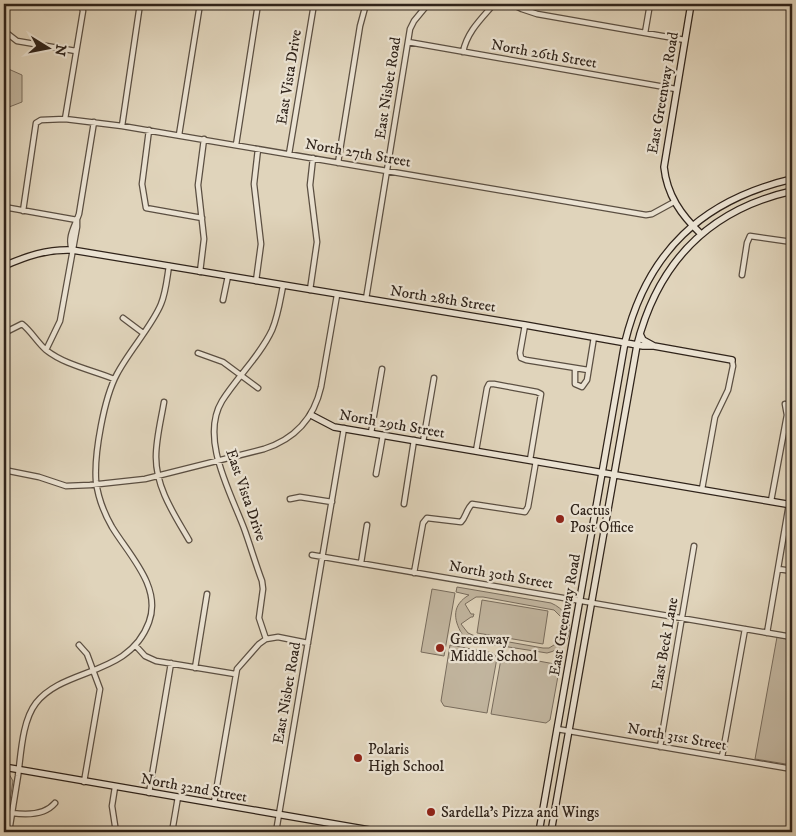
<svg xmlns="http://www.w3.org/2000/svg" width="796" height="836" viewBox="0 0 796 836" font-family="'IM FELL DW Pica',serif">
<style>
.green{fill:#c2b6a0;stroke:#786c5d;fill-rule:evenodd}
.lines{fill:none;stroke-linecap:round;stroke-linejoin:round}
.street-casing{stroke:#5b4f42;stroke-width:7}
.secondary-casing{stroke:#2f231a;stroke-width:8}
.street{stroke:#ebe3d3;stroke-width:4.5}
.secondary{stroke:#ebe3d3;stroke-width:5.5}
.poi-dot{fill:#8f2418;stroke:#ebe3d3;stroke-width:2}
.labels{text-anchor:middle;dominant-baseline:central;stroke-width:4.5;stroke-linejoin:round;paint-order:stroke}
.street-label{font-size:15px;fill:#2f231a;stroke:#ebe3d3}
.poi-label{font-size:15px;fill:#2f231a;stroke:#ebe3d3;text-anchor:start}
</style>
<rect width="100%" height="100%" fill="#e0d4bb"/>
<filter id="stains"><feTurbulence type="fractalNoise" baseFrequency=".004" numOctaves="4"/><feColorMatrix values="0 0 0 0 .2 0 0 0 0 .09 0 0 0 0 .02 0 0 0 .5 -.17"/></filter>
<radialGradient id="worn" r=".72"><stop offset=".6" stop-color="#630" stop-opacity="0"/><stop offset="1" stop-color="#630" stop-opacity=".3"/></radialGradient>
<path class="green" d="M4,67L22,75V102L4,109Z
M457,587L551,603C577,614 576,647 547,653L451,638L452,633L462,634C453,619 452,605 469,595L456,592ZM476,597H483L554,610L563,619L565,631L559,642L549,648H543L475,636L468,633L461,624L471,617H473L474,614H471L465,604Z
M432,589L455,593L444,656L421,652Z
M482,600L548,611L543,644L477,633Z
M777,637L792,640V765L755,759Z
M450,645L493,653L497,658L487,713L444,706L441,701Z
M506,655L560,665L550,720L546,723L491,714L501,659Z
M4,773L9,774L13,781L5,832Z"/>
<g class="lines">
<g class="street-casing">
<path id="street" d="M512,4L522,9L537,14L685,40
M645,33L650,4
M8,34L17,41L76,51
M408,42L676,89
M463,52C467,32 481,19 494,4
M65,119L83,11L81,4
M122,126L140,4
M149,130L142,184L146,208L202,218
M179,135L200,4
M236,145L258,4
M289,154L314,4
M338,163L360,26L366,4
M4,207L77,220
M23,211L36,123L41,120L65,119L122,126L646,215L652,214L674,202
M72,250C67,237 75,226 79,214L94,122
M200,272L204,239L198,185L204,139
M742,275L747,243L750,236L792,242
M256,281L261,244L254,184L258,149
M310,290L317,242L310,185L313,158
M366,299L410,29L414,21L428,4
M223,300L228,276
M123,318L143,333
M525,325L520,353L521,358L526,360L588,370
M4,333L22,324C31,331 37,342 46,350C65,365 92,370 114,379
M46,350L60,321L77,227V220
M198,353L223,362L258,388
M575,368V384L582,387L587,380L594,337
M164,402C161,420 156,439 156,457C156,488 174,514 189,540
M371,433L382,369
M423,442L434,378
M476,451L487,388L489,384H494L537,392L541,394L530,460
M4,470L39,477L66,486L90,485L145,479L264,449C295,439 314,418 321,387L337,295
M376,474L383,435
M702,489L715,417L728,390L733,366L732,360
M290,499L300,497L332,502
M771,501L787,415L785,404
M404,504L414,440
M312,555L792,637
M361,563L367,525
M778,569L792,571
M414,573L423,523L427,518L461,522C466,517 466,510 472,504L525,512L528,507L536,461
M767,633L789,504
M266,639L259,618L263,589L262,581C256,565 251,548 245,531C232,495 199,439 222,401C237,377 260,356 272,330C278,316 280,301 283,286
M79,645L87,654L100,689L84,782
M135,645L145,656L156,661L235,674
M195,668L207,594
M557,729L792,769
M660,747L694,546
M722,757L745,629
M115,787L112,806L116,832
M149,793L171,663
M214,803L237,669L259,644L266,639L278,637L308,643
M12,813C26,815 45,815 55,803
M9,832C12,814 15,795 18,776C21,754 22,721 36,703C64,667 129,677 149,622C162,587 129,555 112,527C104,513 98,498 96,481C94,454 104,398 117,374C129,351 152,326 161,304C166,292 167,278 169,266
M172,832L178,797
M276,832L344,428"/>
</g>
<g class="secondary-casing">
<path id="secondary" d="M691,4L664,167C667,195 681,215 701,234
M4,266C27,256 47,249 72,250L525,325L643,346H654
M640,334L643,340L654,346L732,360
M311,415L334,427L792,505
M4,767L381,832
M539,832L625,342C647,252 702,200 792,179
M551,832L637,345C658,262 708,210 792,191"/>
</g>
<use href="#street" class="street"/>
<use href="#secondary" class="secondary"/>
</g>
<g class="poi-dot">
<circle cx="560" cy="519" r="5"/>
<circle cx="440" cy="648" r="5"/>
<circle cx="358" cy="758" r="5"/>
<circle cx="431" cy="812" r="5"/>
</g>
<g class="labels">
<g class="street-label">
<text transform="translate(544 54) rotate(10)">North 26th Street</text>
<text transform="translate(289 77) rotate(-81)">East Vista Drive</text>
<text transform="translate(388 88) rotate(-81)">East Nisbet Road</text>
<text transform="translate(663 93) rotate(-80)">East Greenway Road</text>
<text transform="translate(358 153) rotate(10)">North 27th Street</text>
<text transform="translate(443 299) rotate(9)">North 28th Street</text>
<text transform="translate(392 424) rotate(10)">North 29th Street</text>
<text transform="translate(246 495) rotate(71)">East Vista Drive</text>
<text transform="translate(501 575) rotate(10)">North 30th Street</text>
<text transform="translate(565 615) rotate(-80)">East Greenway Road</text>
<text transform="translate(665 644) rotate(-80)">East Beck Lane</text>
<text transform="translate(287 693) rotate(-80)">East Nisbet Road</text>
<text transform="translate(677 737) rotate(10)">North 31st Street</text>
<text transform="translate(194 788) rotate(10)">North 32nd Street</text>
</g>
<g class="poi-label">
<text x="570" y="510">Cactus<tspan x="570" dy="17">Post Office</tspan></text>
<text x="450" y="639">Greenway<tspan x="450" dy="17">Middle School</tspan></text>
<text x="368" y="749">Polaris<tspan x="368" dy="17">High School</tspan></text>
<text x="441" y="812">Sardella's Pizza and Wings</text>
</g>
</g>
<rect width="796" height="836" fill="none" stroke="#e0d4bb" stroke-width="20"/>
<rect x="5" y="5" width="786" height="826" fill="none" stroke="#2f231a" stroke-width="2.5"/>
<rect x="10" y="10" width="776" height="816" fill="none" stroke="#2f231a"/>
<g transform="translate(48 48) rotate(100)" stroke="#ebe3d3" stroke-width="4" paint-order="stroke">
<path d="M0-4L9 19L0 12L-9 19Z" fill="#2f231a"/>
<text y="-8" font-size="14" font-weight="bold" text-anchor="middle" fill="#2f231a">N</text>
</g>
<rect width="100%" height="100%" filter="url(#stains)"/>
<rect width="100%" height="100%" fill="url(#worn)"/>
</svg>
